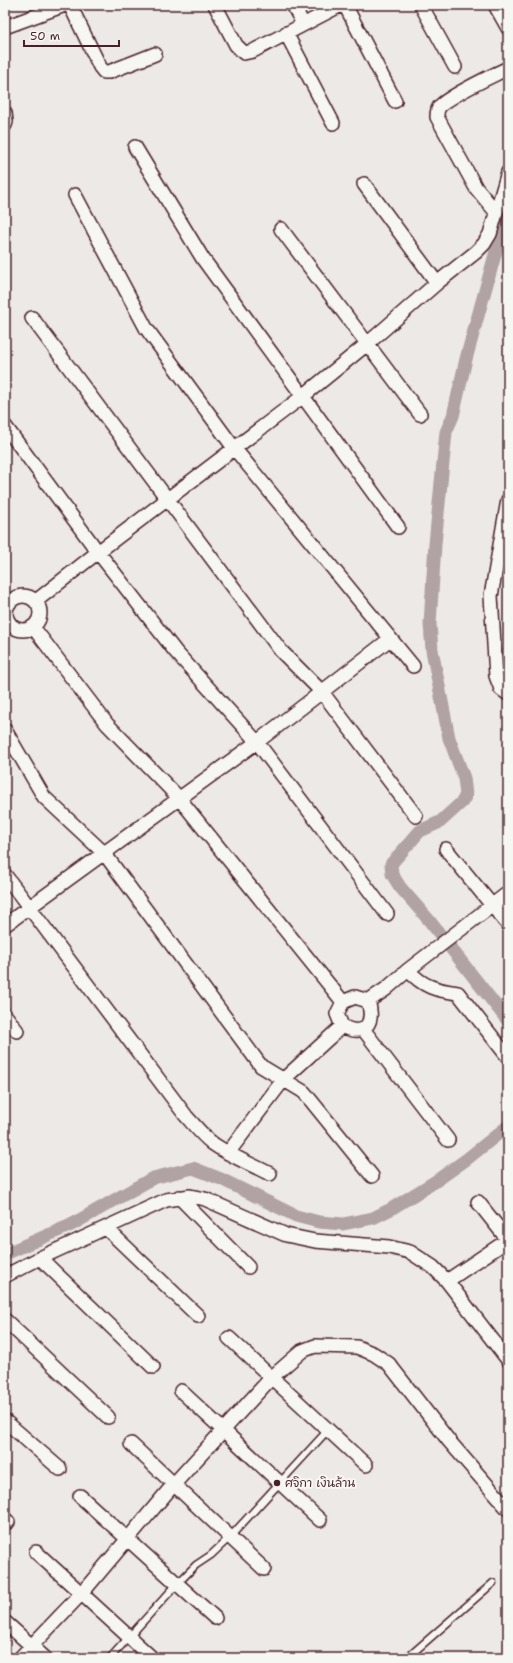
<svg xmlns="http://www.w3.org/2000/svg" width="513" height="1663" viewBox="0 0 513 1663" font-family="'Shantell Sans','Playpen Sans Thai',sans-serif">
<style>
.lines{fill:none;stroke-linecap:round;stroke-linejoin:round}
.canal{stroke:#b1a2a3;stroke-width:13}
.service-casing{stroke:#4a1f2b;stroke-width:9}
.minor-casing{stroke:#4a1f2b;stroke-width:16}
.service{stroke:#f6f6f2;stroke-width:6}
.minor{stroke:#f6f6f2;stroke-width:13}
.poi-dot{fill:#4a1f2b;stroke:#f6f6f2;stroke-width:1.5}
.labels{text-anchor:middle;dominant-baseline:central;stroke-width:4;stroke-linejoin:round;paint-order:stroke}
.poi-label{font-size:12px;fill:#4a1f2b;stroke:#f6f6f2;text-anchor:start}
</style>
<rect width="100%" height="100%" fill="#ece9e6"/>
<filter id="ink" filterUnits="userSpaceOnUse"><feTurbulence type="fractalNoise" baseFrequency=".025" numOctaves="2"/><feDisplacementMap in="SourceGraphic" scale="8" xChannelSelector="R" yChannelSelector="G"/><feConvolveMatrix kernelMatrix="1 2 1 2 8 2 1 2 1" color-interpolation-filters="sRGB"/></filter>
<g filter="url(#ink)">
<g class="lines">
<path class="canal" d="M508,208L466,359L453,416L446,432L435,544L430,624L432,650L449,738L464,778L466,795L462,802L440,822L420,831L391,864L392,874L400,887L428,919L508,1021
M5,1254L71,1225L153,1178L193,1168L221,1179L296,1216L319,1222L343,1224L373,1218L391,1209L436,1181L467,1159L508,1126"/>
<g class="service-casing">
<path id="service" d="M110,1658L177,1584L196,1565L211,1555L230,1537L328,1430
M407,1658L493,1583"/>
</g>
<g class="minor-casing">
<path id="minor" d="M70,5L100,67L104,72H109L155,54
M215,5L236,45L244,53L253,51L341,5
M293,5L303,24
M345,5L395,101
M421,5L455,67
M495,5L508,28
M5,27L65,5
M286,33L333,123
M5,113L6,122L5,125
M135,147L203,259L398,527
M364,184L437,283
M75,195L146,328L234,448L413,666
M496,212L476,188L437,117C437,113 437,109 440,106C454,93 490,77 508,68
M281,229L420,414
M32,318L281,651L322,692L416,816
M5,426L98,552L175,651L257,742L387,914
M508,500L491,596L496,676L501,689L508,694
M6 613a17 17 0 1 1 34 0a17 17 0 1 1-34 0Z
M36,601L98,552L302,397L367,344L437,283L476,252L484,244L490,234L508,172
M33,627L107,724L179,798L343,1002
M5,730L44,797L104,853L261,1066L304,1092L372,1176
M446,849L508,925
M5,875L186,1116C195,1126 202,1135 212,1143C230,1156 251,1164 270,1174
M5,925L257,742L390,639
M408,970C423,987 436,990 458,993L508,1057
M355,997L368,1001C375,1023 365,1038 342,1026L337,1014L343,1002Z
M368,1001L386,989L408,970L508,893
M5,1015L17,1031
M363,1029L448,1140
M228,1153L284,1079L342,1026
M179,1197L248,1267
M478,1202L508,1240
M106,1228L198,1316
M40,1258L153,1367
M5,1276L40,1258L166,1200L190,1196L205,1199L286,1235L315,1241L389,1247L410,1252L433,1267L447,1281L508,1360
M447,1281L508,1240
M5,1320L108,1417
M229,1338L366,1465
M181,1391L320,1520
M5,1421L60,1469
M131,1444L264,1569
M80,1496L215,1618
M5,1519L8,1522
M36,1552L152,1658
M5,1622L45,1658
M20,1658L82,1593L174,1484L271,1378L302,1351L315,1346L357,1347L374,1354L389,1364L449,1441L508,1509"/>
</g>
<use href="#service" class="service"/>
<use href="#minor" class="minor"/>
</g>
</g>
<circle class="poi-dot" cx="277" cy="1483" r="4"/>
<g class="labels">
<g class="poi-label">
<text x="285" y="1483">ศจิกา เงินล้าน</text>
</g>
</g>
<rect width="513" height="1663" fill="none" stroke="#f6f6f2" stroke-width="20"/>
<rect x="10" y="10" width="493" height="1643" fill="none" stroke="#4a1f2b" stroke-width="1.5" filter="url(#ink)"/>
<path d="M24 40v6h95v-6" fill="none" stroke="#4a1f2b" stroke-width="2"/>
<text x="30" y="40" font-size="12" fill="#4a1f2b" stroke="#f6f6f2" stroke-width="3" paint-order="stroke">50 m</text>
</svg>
